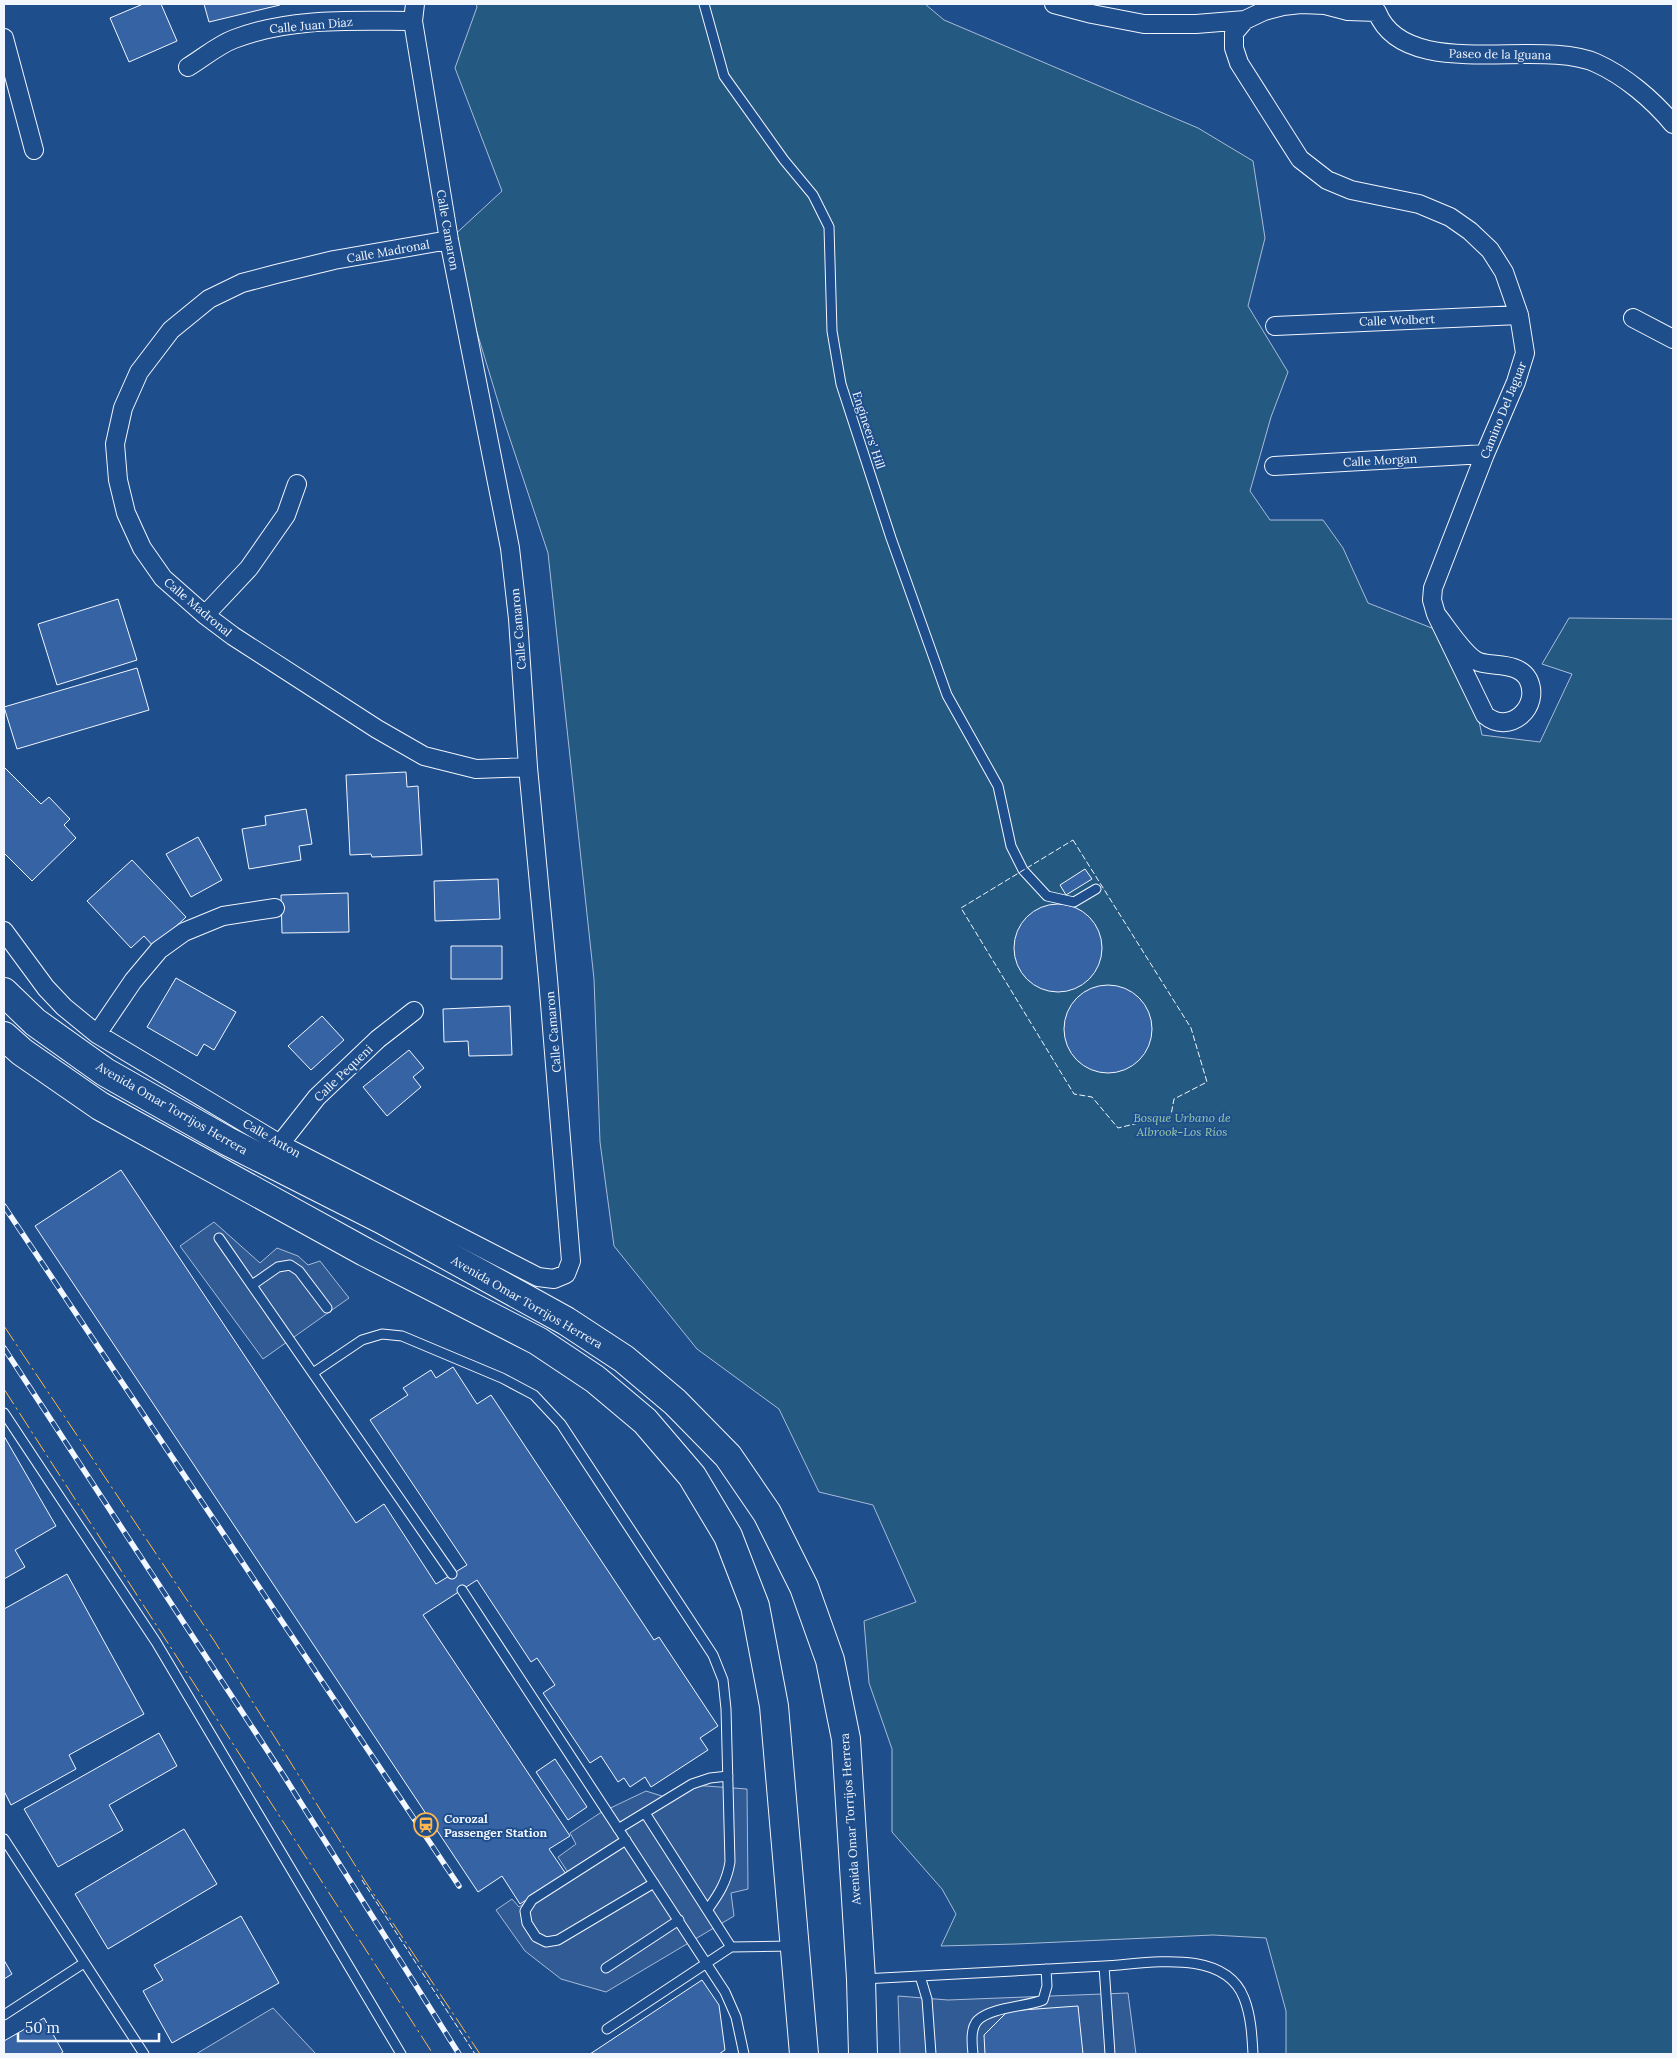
<svg xmlns="http://www.w3.org/2000/svg" width="1677" height="2058" viewBox="0 0 1677 2058" font-family="Lora,serif">
<style>
.green{fill:#245a82;stroke:#a8bbd7}
.parking{fill:#305b95;stroke:#a8bbd7}
.building{fill:#3563a3;stroke:#f2f6ff}
.lines{fill:none;stroke-linecap:round;stroke-linejoin:round}
.service-casing{stroke:#f2f6ff;stroke-width:11}
.minor-casing{stroke:#f2f6ff;stroke-width:20}
.primary-casing{stroke:#f2f6ff;stroke-width:30}
.service{stroke:#1f4e8c;stroke-width:9}
.minor{stroke:#1f4e8c;stroke-width:18}
.primary{stroke:#1f4e8c;stroke-width:28}
.rail-casing{stroke:#f2f6ff;stroke-width:5.5}
.rail{stroke:#1f4e8c;stroke-width:4;stroke-dasharray:11;stroke-linecap:butt}
.fence{stroke:#f2f6ff;stroke-width:1;stroke-dasharray:6 2.5;stroke-linecap:butt}
.power{stroke:#ffb74d;stroke-width:1;stroke-dasharray:18 4 2.5 4;stroke-linecap:butt}
.labels{text-anchor:middle;dominant-baseline:central;stroke-width:4;stroke-linejoin:round;paint-order:stroke}
.street-label{font-size:12px;fill:#f2f6ff;stroke:#1f4e8c}
.park-label{font-size:12px;font-style:italic;fill:#97c8a6;stroke:#1f4e8c}
.poi-label{font-size:12px;font-weight:bold;fill:#f2f6ff;stroke:#1f4e8c;text-anchor:start}
</style>
<rect width="100%" height="100%" fill="#1f4e8c"/>
<path class="green" d="M476,4H925L944,20L1198,128L1253,161L1265,238L1248,306L1288,372L1271,417L1250,491L1270,520H1323L1343,548L1368,603L1447,634L1472,689L1482,735L1540,742L1572,674L1542,664L1569,618L1673,619V2054H1286V2011L1266,1938L1213,1935L1016,1944L941,1946L956,1914L942,1889L892,1832V1749L869,1683L864,1621L916,1602L873,1505L819,1492L779,1409L697,1349L614,1246L600,1142L594,979L548,553L503,418L449,240L502,191L455,68L477,7Z"/>
<path class="parking" d="M214,1222L260,1263L277,1248L298,1256L308,1265L320,1261L349,1298L263,1359L180,1246Z
M692,1785L747,1789L748,1889L731,1893L734,1916L606,1992L561,1979L525,1951L496,1910L512,1899L519,1907L569,1874L558,1857L576,1844L570,1833L600,1813L646,1791L668,1798Z
M1128,1993L1136,2054H900L898,1996L948,2000Z
M273,2008L316,2054H196Z"/>
<path class="building" d="M143,4H161L177,41L129,62L110,18Z
M204,4H280V5L209,22Z
M118,599L137,660L57,685L38,624Z
M137,668L149,710L17,749L4,707Z
M4,767L41,804L49,797L70,819L64,825L76,838L32,881L4,853Z
M406,772L407,787L418,786L422,855L372,857L371,854L350,855L346,775Z
M306,809L312,844L299,846L301,860L249,869L242,829L266,825L265,816Z
M198,837L222,880L191,897L166,854Z
M132,860L186,917L154,947L144,936L131,948L87,901Z
M1085,869L1092,879L1066,895L1060,885Z
M498,879L500,919L435,921L434,881Z
M348,893L349,932L282,933L281,895Z
M1014 948a44 44 0 1 1 88 0a44 44 0 1 1-88 0Z
M451,946H502V979H451Z
M176,978L236,1012L214,1050L204,1044L197,1056L147,1027Z
M1064 1029a44 44 0 1 1 88 0a44 44 0 1 1-88 0Z
M510,1006L512,1055L469,1056L468,1041L444,1042L443,1009Z
M322,1016L344,1040L311,1070L288,1046Z
M409,1050L424,1068L413,1077L421,1087L387,1116L363,1087Z
M121,1170L356,1523L384,1504L436,1584L467,1565L370,1420L408,1395L403,1388L431,1370L436,1378L453,1367L477,1404L491,1395L654,1640L659,1637L718,1726L700,1738L708,1750L651,1787L645,1777L630,1787L624,1778L618,1782L601,1756L590,1763L543,1693L555,1685L537,1658L531,1662L477,1580L423,1615L570,1836L549,1849L566,1874L520,1904L502,1876L478,1892L35,1226Z
M4,1436L56,1526L15,1550L25,1567L4,1579Z
M67,1574L144,1714L69,1755L76,1769L11,1805L4,1791V1609Z
M159,1733L177,1766L109,1805L123,1830L58,1867L24,1809Z
M555,1759L587,1807L568,1820L536,1772Z
M184,1829L217,1884L108,1949L75,1894Z
M241,1916L279,1983L172,2043L143,1991L163,1980L154,1965Z
M4,1960L12,1974L4,1979Z
M702,1980L719,2005L725,2050L719,2054H590Z
M1078,2006L1083,2054H985L984,2035L1008,2011Z
M44,2018L63,2052L60,2054H4V2041Z"/>
<g class="lines">
<g class="service-casing">
<path id="service" d="M704,4L724,76L784,160L813,195L829,227L832,331L841,384L891,538L947,695L998,786L1011,846L1023,870L1047,896L1074,902L1096,889
M219,1238L452,1574
M252,1285L278,1267L290,1265L299,1271L327,1308
M313,1373L362,1340L382,1334L402,1336L502,1378L534,1395L561,1424L713,1655L723,1680L726,1709L730,1862C727,1881 719,1894 708,1909
M4,1413L156,1642L401,2054
M462,1590L725,1992L736,2017L744,2054
M645,1813L731,1947
M618,1829L692,1784L710,1778L728,1776
M4,1839L144,2054
M626,1840L532,1900L525,1911L527,1923L536,1937L546,1942L558,1940L654,1883
M1104,1966C1146,1964 1224,1947 1244,1998C1251,2016 1252,2035 1253,2054
M606,1968L679,1920
M920,1976L927,1999L931,2054
M863,1979L1104,1966L1110,2054
M4,2015L84,1963
M607,2029L731,1947L792,1946
M973,2054C972,2044 970,2028 978,2020C992,2007 1025,2007 1043,2000L1047,1986L1046,1969"/>
</g>
<g class="minor-casing">
<path id="minor" d="M1054,4L1092,14L1144,24H1196L1245,20L1264,11L1283,6L1301,4L1325,5L1348,11L1377,12C1405,83 1540,37 1596,63C1625,76 1653,100 1673,124
M1245,20L1234,33V48L1239,63L1300,159L1327,180L1351,190L1419,204L1450,217L1470,231L1490,250L1504,272L1519,315L1525,353L1516,382L1485,454L1433,588L1432,600L1436,614
M4,38L34,150
M188,67C203,58 218,45 234,39C291,17 353,21 413,21
M449,240L334,260L276,274L242,283L209,299L171,330L139,372L123,408L115,444L118,480L126,513L142,548L163,578L205,615L233,636L377,729L424,756L476,769L528,767
M1633,318L1673,339
M1275,326L1519,315
M1274,466L1485,454
M1436,614C1446,626 1465,657 1479,662C1495,667 1518,662 1528,679C1542,707 1509,736 1485,715Z
M205,615L249,568L286,515L297,484
M4,931L46,988L64,1007L97,1034L280,1144L538,1277L554,1279L566,1274L571,1261L548,979L528,767L518,619L510,548L449,240L413,21L415,4
M97,1034L133,981L159,950L184,932L223,916L275,908
M280,1144L317,1097L378,1039L414,1011"/>
</g>
<g class="primary-casing">
<path id="primary" d="M4,992L35,1022L105,1072L227,1141L383,1220L566,1321L624,1359L675,1402L728,1456L767,1513L804,1587L830,1660L846,1739L861,1979L863,2054
M4,1036L22,1052L100,1106L365,1252L538,1341L595,1379L645,1421L692,1476L728,1536L755,1606L774,1706L804,2054"/>
</g>
<use href="#service" class="service"/>
<use href="#minor" class="minor"/>
<use href="#primary" class="primary"/>
<g class="rail-casing">
<path id="rail" d="M4,1206L459,1886
M4,1348L284,1776L459,2054"/>
</g>
<use href="#rail" class="rail"/>
<path class="fence" d="M1073,840L1191,1028L1207,1082L1174,1099L1171,1115L1118,1128L1092,1097L1074,1094L961,908Z
M362,1880L475,2054"/>
<path class="power" d="M4,1326L215,1642L365,1881L480,2054
M4,1389L433,2054"/>
</g>
<defs>
<g id="station-ring" transform="scale(1.25)"><circle r="9.5" fill="#1f4e8c" stroke="#ffb74d" stroke-width="1.5"/><path d="M-3-6H3Q5-6 5-4V2Q5 4 3 4L4.5 6H3L1.5 4h-3L-3 6H-4.5L-3 4Q-5 4-5 2V-4Q-5-6-3-6ZM-3.5-4v3h7v-3ZM-3.5 1v1.5H-2V1ZM2 1v1.5H3.5V1Z" fill="#ffb74d"/></g>
</defs>
<g fill-rule="evenodd">
<use href="#station-ring" x="426" y="1825"/>
</g>
<g class="labels">
<g class="street-label">
<text transform="translate(311 25) rotate(-5)">Calle Juan Díaz</text>
<text transform="translate(1500 54) rotate(1)">Paseo de la Iguana</text>
<text transform="translate(448 230) rotate(80)">Calle Camaron</text>
<text transform="translate(388 251) rotate(-10)">Calle Madronal</text>
<text transform="translate(1397 320) rotate(-2)">Calle Wolbert</text>
<text transform="translate(1503 410) rotate(-68)">Camino Del Jaguar</text>
<text transform="translate(869 430) rotate(72)">Engineers' Hill</text>
<text transform="translate(1380 460) rotate(-3)">Calle Morgan</text>
<text transform="translate(198 607) rotate(40)">Calle Madronal</text>
<text transform="translate(518 629) rotate(-95)">Calle Camaron</text>
<text transform="translate(553 1032) rotate(-95)">Calle Camaron</text>
<text transform="translate(343 1073) rotate(-44)">Calle Pequeni</text>
<text transform="translate(172 1108) rotate(30)">Avenida Omar Torrijos Herrera</text>
<text transform="translate(272 1138) rotate(30)">Calle Anton</text>
<text transform="translate(527 1302) rotate(30)">Avenida Omar Torrijos Herrera</text>
<text transform="translate(850 1819) rotate(-94)">Avenida Omar Torrijos Herrera</text>
</g>
<g class="park-label">
<text x="1182" y="1117">Bosque Urbano de<tspan x="1182" dy="14">Albrook-Los Ríos</tspan></text>
</g>
<g class="poi-label">
<text x="444" y="1818">Corozal<tspan x="444" dy="14">Passenger Station</tspan></text>
</g>
</g>
<rect width="1677" height="2058" fill="none" stroke="#f2f6ff" stroke-width="10"/>
<path d="M18 2033v8h141v-8" fill="none" stroke="#f2f6ff" stroke-width="2.5"/>
<text x="25" y="2033" font-size="15" fill="#f2f6ff" stroke="#1f4e8c" stroke-width="4" paint-order="stroke">50 m</text>
</svg>
